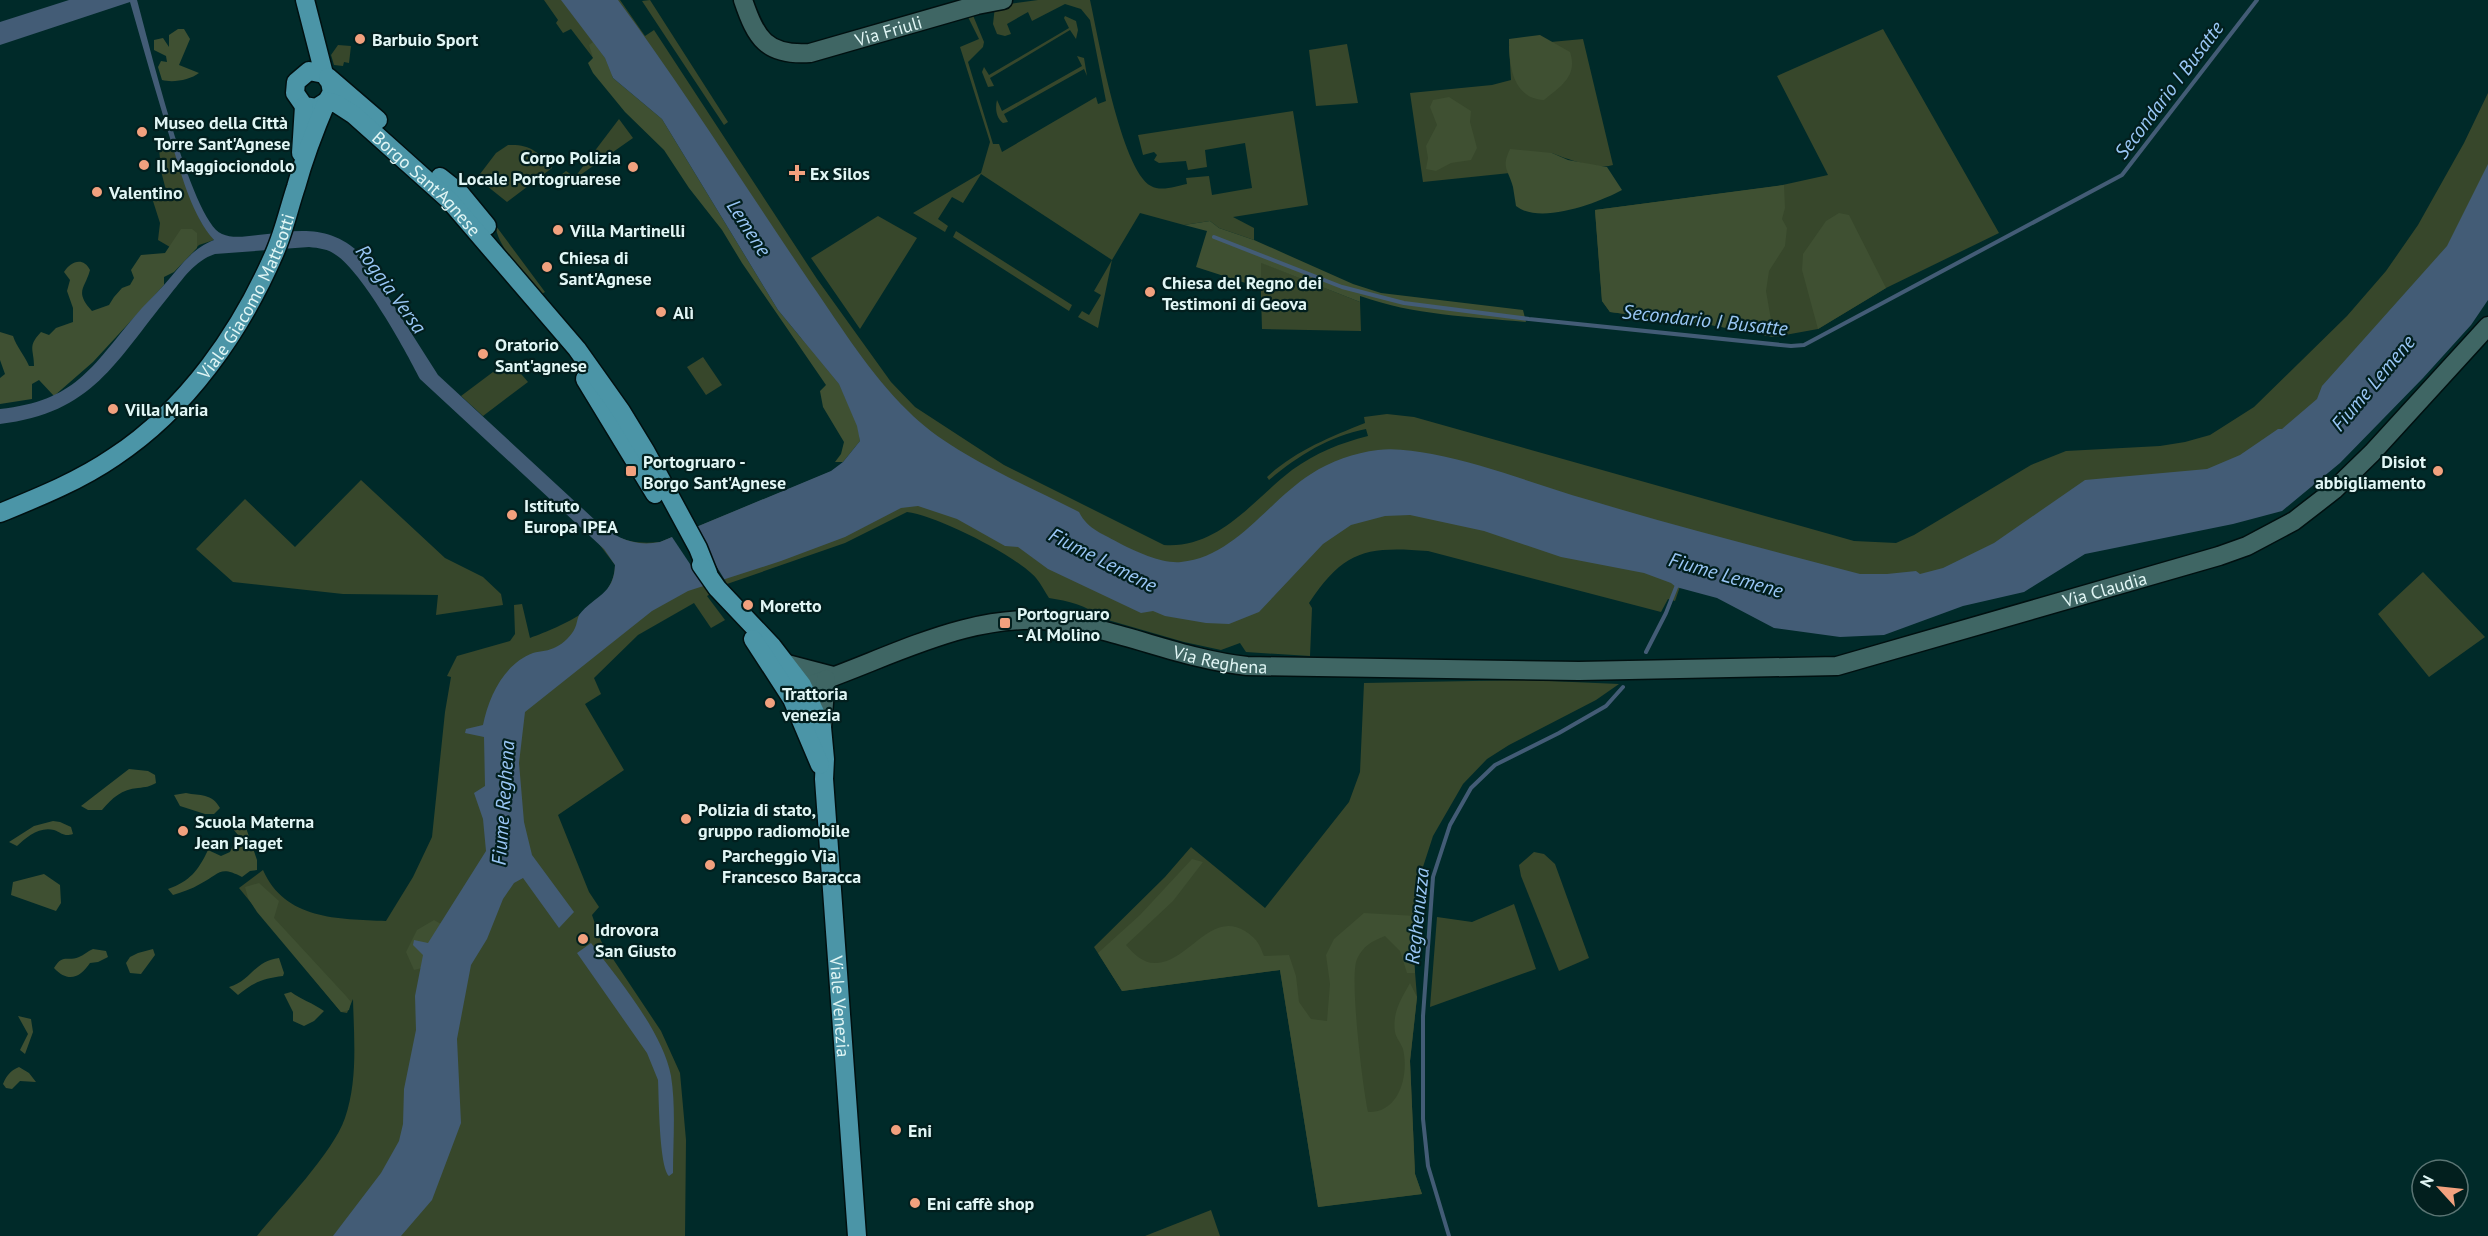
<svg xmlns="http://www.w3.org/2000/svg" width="2488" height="1236" viewBox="0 0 2488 1236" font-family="'PT Sans',sans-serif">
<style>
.green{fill:#37472b}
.forest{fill:#3f5032}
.water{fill:#435c76}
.pier{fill:#002a29}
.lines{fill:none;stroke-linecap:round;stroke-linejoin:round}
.stream{stroke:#435c76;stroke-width:4}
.minor-casing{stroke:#001010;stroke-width:21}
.major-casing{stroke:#001010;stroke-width:21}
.minor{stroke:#3f6664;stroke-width:18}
.major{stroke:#4b95a7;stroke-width:18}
.poi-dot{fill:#f2a17e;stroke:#021f1e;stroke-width:2}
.labels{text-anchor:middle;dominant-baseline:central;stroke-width:4.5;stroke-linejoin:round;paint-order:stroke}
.street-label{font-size:18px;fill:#e1f6f5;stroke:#021f1e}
.poi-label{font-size:18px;font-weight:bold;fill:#e1f6f5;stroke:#021f1e;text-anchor:start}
.water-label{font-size:20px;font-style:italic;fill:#9ac7f6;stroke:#021f1e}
</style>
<rect width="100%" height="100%" fill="#002a29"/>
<path class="green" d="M544,0H620L645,36L654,30L817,279L891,382L915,407L1004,465L1164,545C1219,549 1253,500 1292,470C1316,453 1340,443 1368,436L1366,429C1329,436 1298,456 1269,480L1267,477C1295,451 1330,437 1365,423L1364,417L1387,414L1414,417L1854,541L1896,543L1914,535L2031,465L2066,451L2160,446L2185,442L2210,435L2254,407L2347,316L2386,271L2418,225L2464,143L2488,93V228L2348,422L2069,535L1989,594L1685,572L1675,601L1668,599L1661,612L1428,551C1367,546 1344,550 1309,603L1312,608L1310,656L1246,652L1240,643L1221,650L1184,642L1101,618C1087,605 1068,601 1049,598C1045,592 1041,584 1036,578C1017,556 936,515 907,512L845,543L727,584L707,596L725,620L711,628L694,603L638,635L594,678L601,694L585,704L624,770L558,815L589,892L599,907L592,915L601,941L661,1031L680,1073L686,1140L685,1236H257C281,1206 333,1153 345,1118C358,1080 354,1039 353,999L347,1013L341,1012L239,888L263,870C285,920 338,919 386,921L413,877L432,837L445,712L451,677L447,676L457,656L510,641L515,634L514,605L522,604L530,638C562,626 614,605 615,565L599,544L610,533C626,542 640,544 660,542L832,471L844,462L860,441L857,426L662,119L597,63L571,29L563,33L556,23L558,20Z
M650,0L728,122L724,125L642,1Z
M1038,0H1090C1098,36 1121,170 1151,186C1161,192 1177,186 1187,184L1186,178L1209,176L1212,195L1252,188L1245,143L1205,150L1207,167L1188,170L1186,161L1159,163L1154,160L1157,155L1154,152L1143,155L1138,135L1293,111L1308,205L1233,217L1254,228V240L1219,228L1210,221L1184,225L1140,213L1112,260L1098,328L1078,317L1082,311L1089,315L1101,295L1094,291L1112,260L981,174L963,203L952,197L938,219L948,226L945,232L913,213L981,173L990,142L960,47L979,39L965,11L972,13L984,42L983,47L968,62L993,144H999L1002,152L1096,97L1098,104L1106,101L1090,20L1081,9L1065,4L1032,21L1028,12L1007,24L1011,34L1005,36L997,34L993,24L995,6Z
M1065,16L1076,21L1078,30L1076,39L1070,30L990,78L994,86L988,87L982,72L984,67L989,75L1069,28L1064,18Z
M1883,29L1999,233L1886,288L1818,329L1774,337L1711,325L1610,312L1602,301L1595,210L1778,186L1828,175L1777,76Z
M1583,39L1613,165C1598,170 1566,159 1552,153L1510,173L1423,182L1410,93L1492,85L1511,80L1509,46Z
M1347,44L1358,103L1316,106L1309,50Z
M338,45L351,46L349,63L344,62L343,66L334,65L331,55Z
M1077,56L1084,58L1087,76L1084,69L1004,114L1008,122L1003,123C996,118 995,108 997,100L1002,111L1082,66Z
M619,119L633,138L566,185L561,175L566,171L575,177Z
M172,143L200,220L214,240L199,245L187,257L158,240L160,223L153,201L168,198L161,171L159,148Z
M508,145C530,144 539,152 552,168L507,202L477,178L496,153Z
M878,216L917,238L860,329L811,258Z
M496,226L545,292L540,295C529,282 495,243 496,226Z
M956,231L1072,305L1069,311L953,237Z
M1260,262L1360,302L1361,331L1262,329Z
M703,357L722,385L706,395L687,367Z
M509,360L528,382L483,416L461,396Z
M361,480L445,558L483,577L501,594L503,605L436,615L438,595L343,594L233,582L196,549L245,499L295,547Z
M2423,572L2485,637L2429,677L2378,614Z
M1527,680L1619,684L1596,700L1509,745L1487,759L1463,784L1433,836L1421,873L1413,947L1417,997L1410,1061L1415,1174L1422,1194L1318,1207L1280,970L1122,991L1094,947L1165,877L1191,847L1265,908L1349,802L1360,772L1364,683Z
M1534,852L1544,854L1555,864L1589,958L1559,971L1521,876L1519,865Z
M1514,904L1536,969L1430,1007L1437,917L1472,922Z
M1211,1210L1220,1236H1145Z"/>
<path class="forest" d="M178,29H184L190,39L179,65L199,73C190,80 173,83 162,80L158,67L161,61L167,62L166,56L154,50V40L163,38L169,47V35Z
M1540,35L1570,52C1578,76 1561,86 1544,100C1512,98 1509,65 1509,39Z
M593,42L605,58L613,78L662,119L778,310L839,384L858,426L860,441L843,462H835L841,454L844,442L823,407L820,391L826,385L742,263L722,230L689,188L664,150L625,112L593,73L588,63L593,58L589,45Z
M1449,97L1471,111L1470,122L1477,148L1471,160L1451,163L1436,171L1426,169L1428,158L1426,146L1437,125L1430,107L1433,100Z
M1510,149L1552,153L1568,160L1607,167L1622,190C1598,203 1540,225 1516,206C1515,200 1514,193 1513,187C1508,169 1501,168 1510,149Z
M1784,185L1785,208L1782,219L1787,228L1785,246L1769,271L1766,291L1774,337L1711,325L1610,312L1602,301L1595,210Z
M1839,213L1849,215L1886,288L1818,329L1802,270L1803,254L1826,221Z
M1210,221L1219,228L1254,240L1353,284L1381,293L1523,310L1526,322C1471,317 1413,315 1360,296V302L1261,263V288L1196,267L1207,231L1184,225Z
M181,229H192L197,233V248L174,272L164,277V285L93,362L54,396L39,380L32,384V399L0,404V378L5,374L0,360V332L13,336C17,348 24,354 29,366H34C34,349 27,347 41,332L49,335L56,328L73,322V308L67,291L70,280L64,272C70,262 83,256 90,270C85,289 74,291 92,311L109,305L114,297L122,288L130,285L134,278L131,270L141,255L165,253Z
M129,769L148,771L155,775L156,783C149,787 146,787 138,788C122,789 112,798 102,810H88L81,806Z
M186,793C200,796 212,793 220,808L214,814H205L180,806L174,795Z
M236,818L244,822L257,860V870L250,871L242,877C219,865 220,874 200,884C192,889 182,892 173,895L168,889C190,881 198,871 208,850L221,856L230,852L238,835L229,824Z
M53,821L60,822L71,827L73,834C64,837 62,833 54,830C40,826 26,837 17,846L9,842L34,826Z
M1192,859L1203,862L1173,901L1126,945C1134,954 1143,964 1157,963C1189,961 1211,910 1245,931C1257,939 1259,943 1264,956L1289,955L1296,976L1299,1002L1311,1019L1327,1021L1330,984L1326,955L1334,939L1364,913L1416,916L1413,947L1415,973H1407L1400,951L1385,936C1372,941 1363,946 1357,959C1349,977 1363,1089 1368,1112C1400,1113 1409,1074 1403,1049C1401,1043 1396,1038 1395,1032C1392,1013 1401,999 1410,983L1417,997L1410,1061L1415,1174L1422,1194L1318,1207L1280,970L1122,991L1098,953L1140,915Z
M44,874L60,885L61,903L56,911L11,895L13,882Z
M259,883L279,901L274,918L346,996L351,1002L349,1010L341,1012L257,912L248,898L245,887Z
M434,920L441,924L442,940L434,965L414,970L406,952L417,930Z
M93,949L106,951L108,957L98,962L90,963C80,978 68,983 54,968C63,953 67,962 79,957C84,955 88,951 93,949Z
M153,949L155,955L141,974L130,973L126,963L130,957L138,953Z
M279,958L284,973L283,976C264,978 252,983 238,995L229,987C251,981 254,961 279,958Z
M291,992C300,999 313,1003 324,1011L314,1021L304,1026L293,1021V1012L284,994Z
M18,1016L31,1019L33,1032L25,1054L20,1050L28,1034Z
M19,1067L29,1073L36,1082L20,1081L12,1089L6,1088L3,1084C7,1075 10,1071 19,1067Z"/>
<path class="water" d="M69,0H137C148,39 191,221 222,234C233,239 247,236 258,235C299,230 329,224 361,254L438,375L596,521C616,538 634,547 660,542L831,471L843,462L860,441L857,426L839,384L778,310L662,119L613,78L605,58L561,0H618C686,92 747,190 812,285C842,328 870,374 908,411C950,454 1025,484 1079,512C1088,530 1104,534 1121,544C1137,552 1163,564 1181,562C1235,557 1268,501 1311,474C1331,461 1354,453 1378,450C1396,448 1414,451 1432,454C1486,464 1536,485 1589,500C1678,527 1769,550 1860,574H1887L1916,571L1920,574L1943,568L1994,543L2085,480L2207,469L2240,455L2278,429H2282L2317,399L2322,386L2447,246L2488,164V300L2471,325L2423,378L2340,463L2282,511L2233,524L2085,554L2024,592L1963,606L1884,635L1840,637L1774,628L1717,598L1676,587L1671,583L1644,573L1561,557L1484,531L1410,515L1385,516L1351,525L1323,544L1259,612L1229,624L1206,623L1165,616L1153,611L1141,613L1048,569L1018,547L1005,546L957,519L918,506L901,508L845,537L781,561L688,591L652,611L525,712L519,763L524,822L532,855L574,912L559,928L523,878L514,883L503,899L487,939L471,965L457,1039L461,1123L432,1200L401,1236H333L381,1173L399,1141L403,1124L404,1089L416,1030L415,996L423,955L413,945L414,940L428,943L486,851L483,819L474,793L485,786L484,737L465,733L466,729L483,725C489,696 504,664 533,653C541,651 549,651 556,647C563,644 572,635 575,628C577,624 577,619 579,615C595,595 614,595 615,565L604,549L420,379C405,349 362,272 336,255C328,249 319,248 309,247L215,254C194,261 183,279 169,296C115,362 93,413 0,424V409C75,401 91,368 135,316C144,305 154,296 164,285C180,267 191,249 214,240C192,215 183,179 173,148C158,100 144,51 130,2L0,45V22Z
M591,943C618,979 663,1032 671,1076C676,1107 673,1141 673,1173L669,1176C659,1166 659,1097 658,1080L647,1053L577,953Z"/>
<path class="pier" d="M691,525L726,582L706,588L670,534Z"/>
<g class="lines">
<path class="stream" d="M1214,237L1342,287L1404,303L1529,319L1791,346L1804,345L2122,175L2257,0
M1646,652L1666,613L1677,585
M1449,1236L1428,1166L1423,1119V1016L1433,877L1450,825L1471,788L1495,765L1559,733L1606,706L1623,687"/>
<g class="minor-casing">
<g id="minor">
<path id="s1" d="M743,0C756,38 766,56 810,53L977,5L1003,0"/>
<path d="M787,664L833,676"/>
<path id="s2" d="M789,679L802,685L813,684C892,657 974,609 1060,622C1124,631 1182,659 1247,666L1579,671L1837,666L2219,556L2247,546L2294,521L2334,490L2372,453L2488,326"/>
<path d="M822,727L826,679"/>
</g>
</g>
<g class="major-casing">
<g id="major">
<path d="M305,0L324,74L330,82L332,92L327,101L316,108L304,106L295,93L296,82L309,71L324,74"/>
<path d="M328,77L378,120"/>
<path d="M301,153L304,106"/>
<path d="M440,177L459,192L487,226"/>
<path d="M585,379L655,494"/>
<path id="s3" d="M0,513C39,497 79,481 114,457C187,409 241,331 275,252C284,231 289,208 296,187C304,158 315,129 327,101L337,104L354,115L449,200L577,349L621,411L646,452L698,548L708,573"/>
<path id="s4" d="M701,565L717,588L772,646L802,685L822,727L825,759L824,779L857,1236"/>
<path d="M753,639L792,699L820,765"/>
</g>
</g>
<use href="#minor" class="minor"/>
<use href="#major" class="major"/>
</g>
<g class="poi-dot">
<circle cx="360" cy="39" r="6"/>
<circle cx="142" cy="132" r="6"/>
<circle cx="144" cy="165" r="6"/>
<circle cx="633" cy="167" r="6"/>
<path d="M794 164h6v6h6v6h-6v6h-6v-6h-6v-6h6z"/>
<circle cx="97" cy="192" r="6"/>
<circle cx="558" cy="230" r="6"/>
<circle cx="547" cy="267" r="6"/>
<circle cx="1150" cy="292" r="6"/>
<circle cx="661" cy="312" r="6"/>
<circle cx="483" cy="354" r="6"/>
<circle cx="113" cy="409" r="6"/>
<rect x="625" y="465" width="12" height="12" rx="3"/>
<circle cx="2438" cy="471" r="6"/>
<circle cx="512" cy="515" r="6"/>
<circle cx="748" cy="605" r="6"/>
<rect x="999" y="617" width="12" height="12" rx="3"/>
<circle cx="770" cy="703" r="6"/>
<circle cx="686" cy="819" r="6"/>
<circle cx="183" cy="831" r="6"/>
<circle cx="710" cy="865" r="6"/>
<circle cx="583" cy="939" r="6"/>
<circle cx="896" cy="1130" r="6"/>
<circle cx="915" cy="1203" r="6"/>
</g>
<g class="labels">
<g class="street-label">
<text stroke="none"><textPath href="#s1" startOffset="177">Via Friuli</textPath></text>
<text stroke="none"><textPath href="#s3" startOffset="682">Borgo Sant'Agnese</textPath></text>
<text stroke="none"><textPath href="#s3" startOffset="339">Viale Giacomo Matteotti</textPath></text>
<text stroke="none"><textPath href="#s2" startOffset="1344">Via Claudia</textPath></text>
<text stroke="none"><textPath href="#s2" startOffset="448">Via Reghena</textPath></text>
<text stroke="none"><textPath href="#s4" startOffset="484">Viale Venezia</textPath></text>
</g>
<g class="poi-label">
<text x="372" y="39">Barbuio Sport</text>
<text x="154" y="122">Museo della Città<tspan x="154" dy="21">Torre Sant'Agnese</tspan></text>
<text x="621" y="157" text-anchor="end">Corpo Polizia<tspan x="621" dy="21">Locale Portogruarese</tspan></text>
<text x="156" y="165">Il Maggiociondolo</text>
<text x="810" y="173">Ex Silos</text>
<text x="109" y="192">Valentino</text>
<text x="570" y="230">Villa Martinelli</text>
<text x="559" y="257">Chiesa di<tspan x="559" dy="21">Sant'Agnese</tspan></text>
<text x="1162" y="282">Chiesa del Regno dei<tspan x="1162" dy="21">Testimoni di Geova</tspan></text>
<text x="673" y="312">Alì</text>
<text x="495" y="344">Oratorio<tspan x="495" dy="21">Sant'agnese</tspan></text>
<text x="125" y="409">Villa Maria</text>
<text x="643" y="461">Portogruaro -<tspan x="643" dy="21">Borgo Sant'Agnese</tspan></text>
<text x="2426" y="461" text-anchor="end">Disiot<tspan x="2426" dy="21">abbigliamento</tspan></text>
<text x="524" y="505">Istituto<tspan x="524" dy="21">Europa IPEA</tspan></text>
<text x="760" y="605">Moretto</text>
<text x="1017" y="613">Portogruaro<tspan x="1017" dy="21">- Al Molino</tspan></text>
<text x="782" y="693">Trattoria<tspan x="782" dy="21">venezia</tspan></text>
<text x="698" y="809">Polizia di stato,<tspan x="698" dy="21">gruppo radiomobile</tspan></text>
<text x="195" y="821">Scuola Materna<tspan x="195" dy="21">Jean Piaget</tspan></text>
<text x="722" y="855">Parcheggio Via<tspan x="722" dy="21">Francesco Baracca</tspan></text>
<text x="595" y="929">Idrovora<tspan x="595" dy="21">San Giusto</tspan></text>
<text x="908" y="1130">Eni</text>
<text x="927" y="1203">Eni caffè shop</text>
</g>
<g class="water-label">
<text transform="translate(2169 90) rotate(-53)">Secondario I Busatte</text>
<text transform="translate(749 228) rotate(57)">Lemene</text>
<text transform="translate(391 289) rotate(54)">Roggia Versa</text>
<text transform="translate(1705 320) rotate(6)">Secondario I Busatte</text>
<text transform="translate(2373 383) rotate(-50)">Fiume Lemene</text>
<text transform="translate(1103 560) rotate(27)">Fiume Lemene</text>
<text transform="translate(1726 575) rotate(16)">Fiume Lemene</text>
<text transform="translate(503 803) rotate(-86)">Fiume Reghena</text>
<text transform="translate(1417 916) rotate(-84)">Reghenuzza</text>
</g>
</g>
<g transform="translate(2440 1188) rotate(297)"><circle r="28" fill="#021f1e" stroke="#5b7574" stroke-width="1.5"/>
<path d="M0-4.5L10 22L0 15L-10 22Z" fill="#f2a17e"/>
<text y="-9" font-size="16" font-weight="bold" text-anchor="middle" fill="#e1f6f5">N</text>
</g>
</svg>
